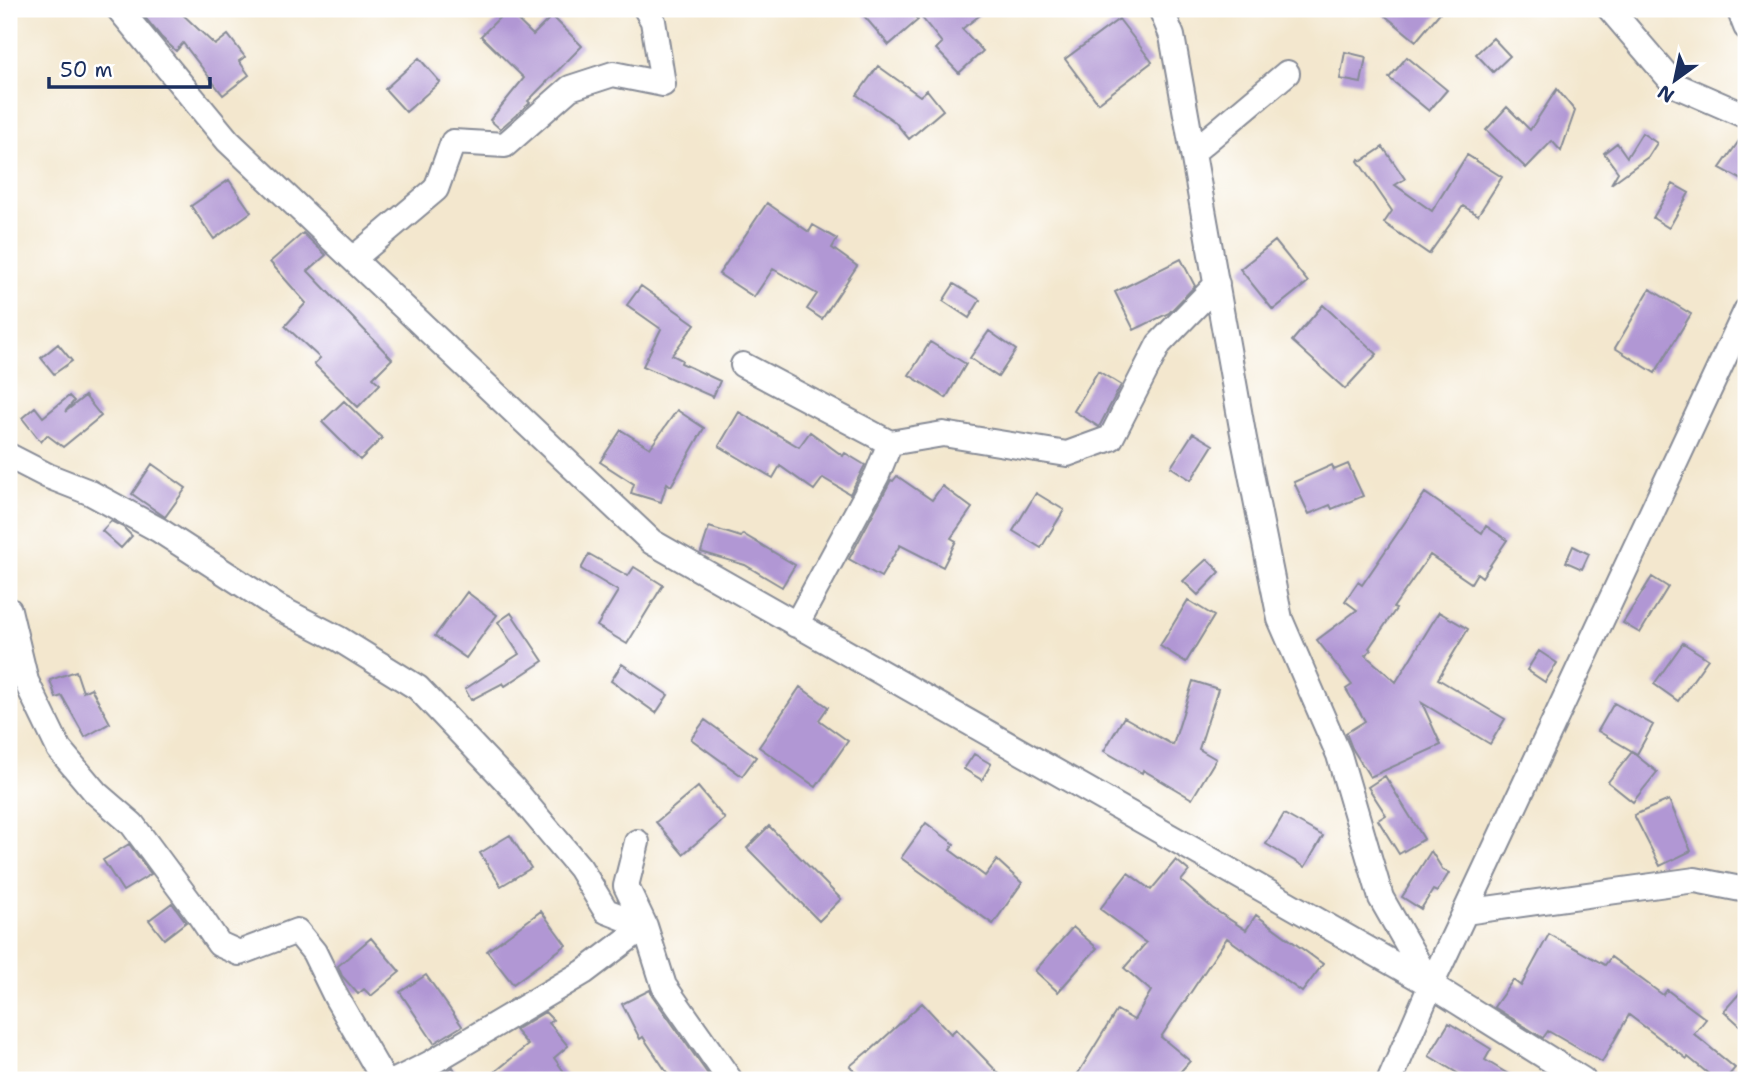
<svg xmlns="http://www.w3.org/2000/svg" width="1755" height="1089" viewBox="0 0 1755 1089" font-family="'Shantell Sans',sans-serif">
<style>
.building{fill:#b197d4}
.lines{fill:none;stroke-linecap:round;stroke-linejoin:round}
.minor-casing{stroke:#878b96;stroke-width:28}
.minor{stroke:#fff;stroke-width:24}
</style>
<rect width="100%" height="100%" fill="#fff"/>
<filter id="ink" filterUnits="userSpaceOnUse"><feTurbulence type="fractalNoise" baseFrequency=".0143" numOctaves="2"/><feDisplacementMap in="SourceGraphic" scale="14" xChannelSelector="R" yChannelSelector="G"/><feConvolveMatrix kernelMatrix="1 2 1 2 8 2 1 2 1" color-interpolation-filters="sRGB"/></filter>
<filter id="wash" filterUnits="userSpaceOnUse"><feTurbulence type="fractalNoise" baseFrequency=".00686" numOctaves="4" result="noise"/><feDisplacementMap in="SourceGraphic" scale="28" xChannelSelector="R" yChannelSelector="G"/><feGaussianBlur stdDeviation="1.57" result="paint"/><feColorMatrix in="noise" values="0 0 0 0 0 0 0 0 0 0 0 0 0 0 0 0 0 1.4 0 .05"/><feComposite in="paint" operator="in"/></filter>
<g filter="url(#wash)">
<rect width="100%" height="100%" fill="#f3e7ce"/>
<g id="blocks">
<path class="building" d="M138,9H177L215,45L228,35L245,57L239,61L249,75L223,95L183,43L176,51L161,37Z
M858,9H908L918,20L889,45Z
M915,9H988L962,29L983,51L959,73L936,49L942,43Z
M1377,9H1443L1416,41Z
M507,10L533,35L552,16L582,46L528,101L530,103L500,129L490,120L524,78L481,36Z
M1119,19L1152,62L1098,103L1065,59Z
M1493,38L1510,56L1493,72L1476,54Z
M1345,52L1366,57L1361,83L1340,79Z
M1407,57L1447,90L1429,111L1389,78Z
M419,58L440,82L406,112L385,89Z
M878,66L920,96L927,90L943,110L909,139L895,122L857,95Z
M1557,89L1575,111L1561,151L1552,141L1526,168L1486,130L1507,107L1530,130Z
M1746,131V182L1720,168Z
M1642,133L1657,143L1648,157L1611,184L1618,172L1604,153L1617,143L1627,157Z
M1383,147L1405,179L1395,185L1432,211L1467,155L1502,177L1478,215L1463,206L1429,254L1384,223L1392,211L1358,161L1359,159L1362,161Z
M229,180L251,212L214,239L191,206Z
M1673,184L1689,193L1669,228L1653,218Z
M767,203L809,232L813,225L837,239L832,248L857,266L822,319L807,309L817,294L773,269L754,297L719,274Z
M303,233L326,255L308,271L392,359L373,378L380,384L358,407L314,364L320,358L285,326L306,303L270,262Z
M1275,241L1308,282L1273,310L1240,269Z
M1181,259L1195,286L1169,313L1134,330L1115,292Z
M954,284L980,300L969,318L943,301Z
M641,286L695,324L672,355L682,360L681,363L720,381L713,397L643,366L661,329L627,305Z
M1650,289L1691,314L1655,373L1615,348Z
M1323,305L1377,354L1345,389L1292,341Z
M989,331L1016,350L998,377L970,358Z
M930,342L966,364L946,398L909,375Z
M58,344L72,361L54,374L41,358Z
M1098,371L1121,385L1099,427L1074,411Z
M69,396L74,401L65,412L85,396L101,416L63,447L47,435L41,442L22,418L35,407L43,417Z
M344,401L382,438L360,460L322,422Z
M677,410L704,428L671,486L667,483L661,502L631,493L634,484L600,462L621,430L650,448Z
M739,412L799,447L810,432L843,456L845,453L865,465L850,494L823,478L814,490L780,466L773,478L719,446Z
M1193,433L1213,445L1191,480L1171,467Z
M152,464L186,488L165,517L132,494Z
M1348,464L1363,496L1332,509L1330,505L1309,514L1294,482L1332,465L1334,470Z
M897,476L932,500L942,486L972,508L951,538L956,541L943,567L900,545L881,577L849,559L891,480L893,481Z
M1036,493L1064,510L1041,548L1013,531Z
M1425,493L1482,533L1486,526L1507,540L1482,577L1477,573L1471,583L1430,555L1393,608L1396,609L1369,648L1371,650L1365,655L1396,682L1439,612L1468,629L1438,679L1505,719L1490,744L1422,703L1441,745L1370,777L1352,748L1346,733L1365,721L1346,689L1352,685L1317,640L1357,610L1345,601L1358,582L1362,585Z
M111,521L123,527L132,536L121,548L102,531Z
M709,527L741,537L743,534L795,565L782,587L745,565L701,552Z
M1573,546L1589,554L1582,569L1566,562Z
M589,554L628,576L634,567L663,585L627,644L597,626L618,591L581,569Z
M1207,559L1220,572L1198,595L1183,581Z
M1652,577L1668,587L1640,633L1623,623Z
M467,592L497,615L466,658L435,636Z
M1188,600L1214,616L1186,662L1160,646Z
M511,613L543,661L505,686L503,683L471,700L465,689L519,654L498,622Z
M1683,643L1708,659L1678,701L1654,684Z
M1539,651L1557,663L1545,682L1527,670Z
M622,664L668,695L656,713L611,681Z
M76,671L83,692L91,688L110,723L85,737L62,696L56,698L50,680Z
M1193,681L1218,689L1199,749L1216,759L1192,799L1143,770L1142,773L1104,751L1124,717L1173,745Z
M800,687L828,707L819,720L848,741L816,787L759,747Z
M1614,703L1653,725L1637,754L1598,731Z
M705,720L756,757L742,776L691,739Z
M1632,752L1657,772L1633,802L1608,782Z
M974,754L991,764L982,780L964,769Z
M1385,776L1424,839L1399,854L1378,820L1386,815L1368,787Z
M698,787L725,819L683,854L656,822Z
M1669,800L1691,851L1660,866L1634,815Z
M1284,814L1323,836L1305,867L1266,844Z
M926,823L954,844L950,850L985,876L997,860L1022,883L993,924L901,858Z
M769,826L841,899L819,921L747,848Z
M510,835L531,868L501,886L480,853Z
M129,844L151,874L123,891L103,860Z
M1431,851L1443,870L1449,873L1437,892L1433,890L1421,909L1402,897Z
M1176,860L1189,871L1181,881L1212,908L1246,930L1256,915L1323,964L1302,992L1227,938L1161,1037L1190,1061L1173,1080H1074L1117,1010L1134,1020L1151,991L1124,968L1146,943L1100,909L1128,873L1151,890Z
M172,903L186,922L164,939L149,920Z
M541,911L566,945L513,984L487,951Z
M1073,927L1097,948L1058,992L1035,971Z
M1549,934L1605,965L1611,957L1663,995L1667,990L1706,1019L1694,1034L1735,1068L1725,1080H1716L1688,1057L1687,1059L1629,1015L1602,1062L1548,1031L1543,1038L1494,1007L1513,980L1521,986Z
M371,938L400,972L371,996L364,989L358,994L342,976L338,966Z
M426,975L462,1026L434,1043L400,992Z
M1746,986V1031L1724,1011Z
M650,990L652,995L712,1080H672L643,1037L640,1039L622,1004Z
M922,1003L951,1034L956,1029L1005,1080H862L850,1066L868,1051L869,1052Z
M545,1012L553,1020L549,1023L568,1046L554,1058L570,1080H485L528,1045L515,1030Z
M1449,1023L1491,1049L1485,1060L1518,1080H1469L1429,1056Z
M453,1067L460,1080H430L437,1077Z"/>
</g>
</g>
<g filter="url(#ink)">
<use href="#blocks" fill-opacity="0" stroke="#878b96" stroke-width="2"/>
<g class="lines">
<g class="minor-casing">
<path id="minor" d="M119,9L228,141L652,542L1431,985L1583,1080
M1161,9L1172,36L1244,439L1280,619L1339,755L1381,898L1430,984
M1610,9L1675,85L1746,116
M1739,9L1746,27
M1193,152L1287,73
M353,259L436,189L453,142L505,145L570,88L613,74L663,84L653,21L646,9
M743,365L890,443L943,434L1067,454L1111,438L1159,344L1217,284
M9,456L48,476L89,492L159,530L279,608L339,639L418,688L513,788L580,868L606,911L645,926
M9,610L26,681L59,749L96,793L132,824L198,913L219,944L239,953L297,931L314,952L336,997L384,1080
M796,625L877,475L890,443
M637,842L626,886L645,926L664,986L730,1080
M1465,912L1695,880L1746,890
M397,1080L429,1064L584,972L645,926
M1390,1080L1431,985L1746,311"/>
</g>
<use href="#minor" class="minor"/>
</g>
</g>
<rect width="1755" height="1089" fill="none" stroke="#fff" stroke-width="35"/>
<g transform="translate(1675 80) rotate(213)" stroke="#ffffff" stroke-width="5" paint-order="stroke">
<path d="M0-5L12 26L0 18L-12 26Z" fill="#1b2f5e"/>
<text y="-10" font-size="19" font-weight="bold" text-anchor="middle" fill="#1b2f5e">N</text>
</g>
<path d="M49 77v10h161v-10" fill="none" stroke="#1b2f5e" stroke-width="3.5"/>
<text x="60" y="77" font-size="21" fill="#1b2f5e" stroke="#ffffff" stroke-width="5" paint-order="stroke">50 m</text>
</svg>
